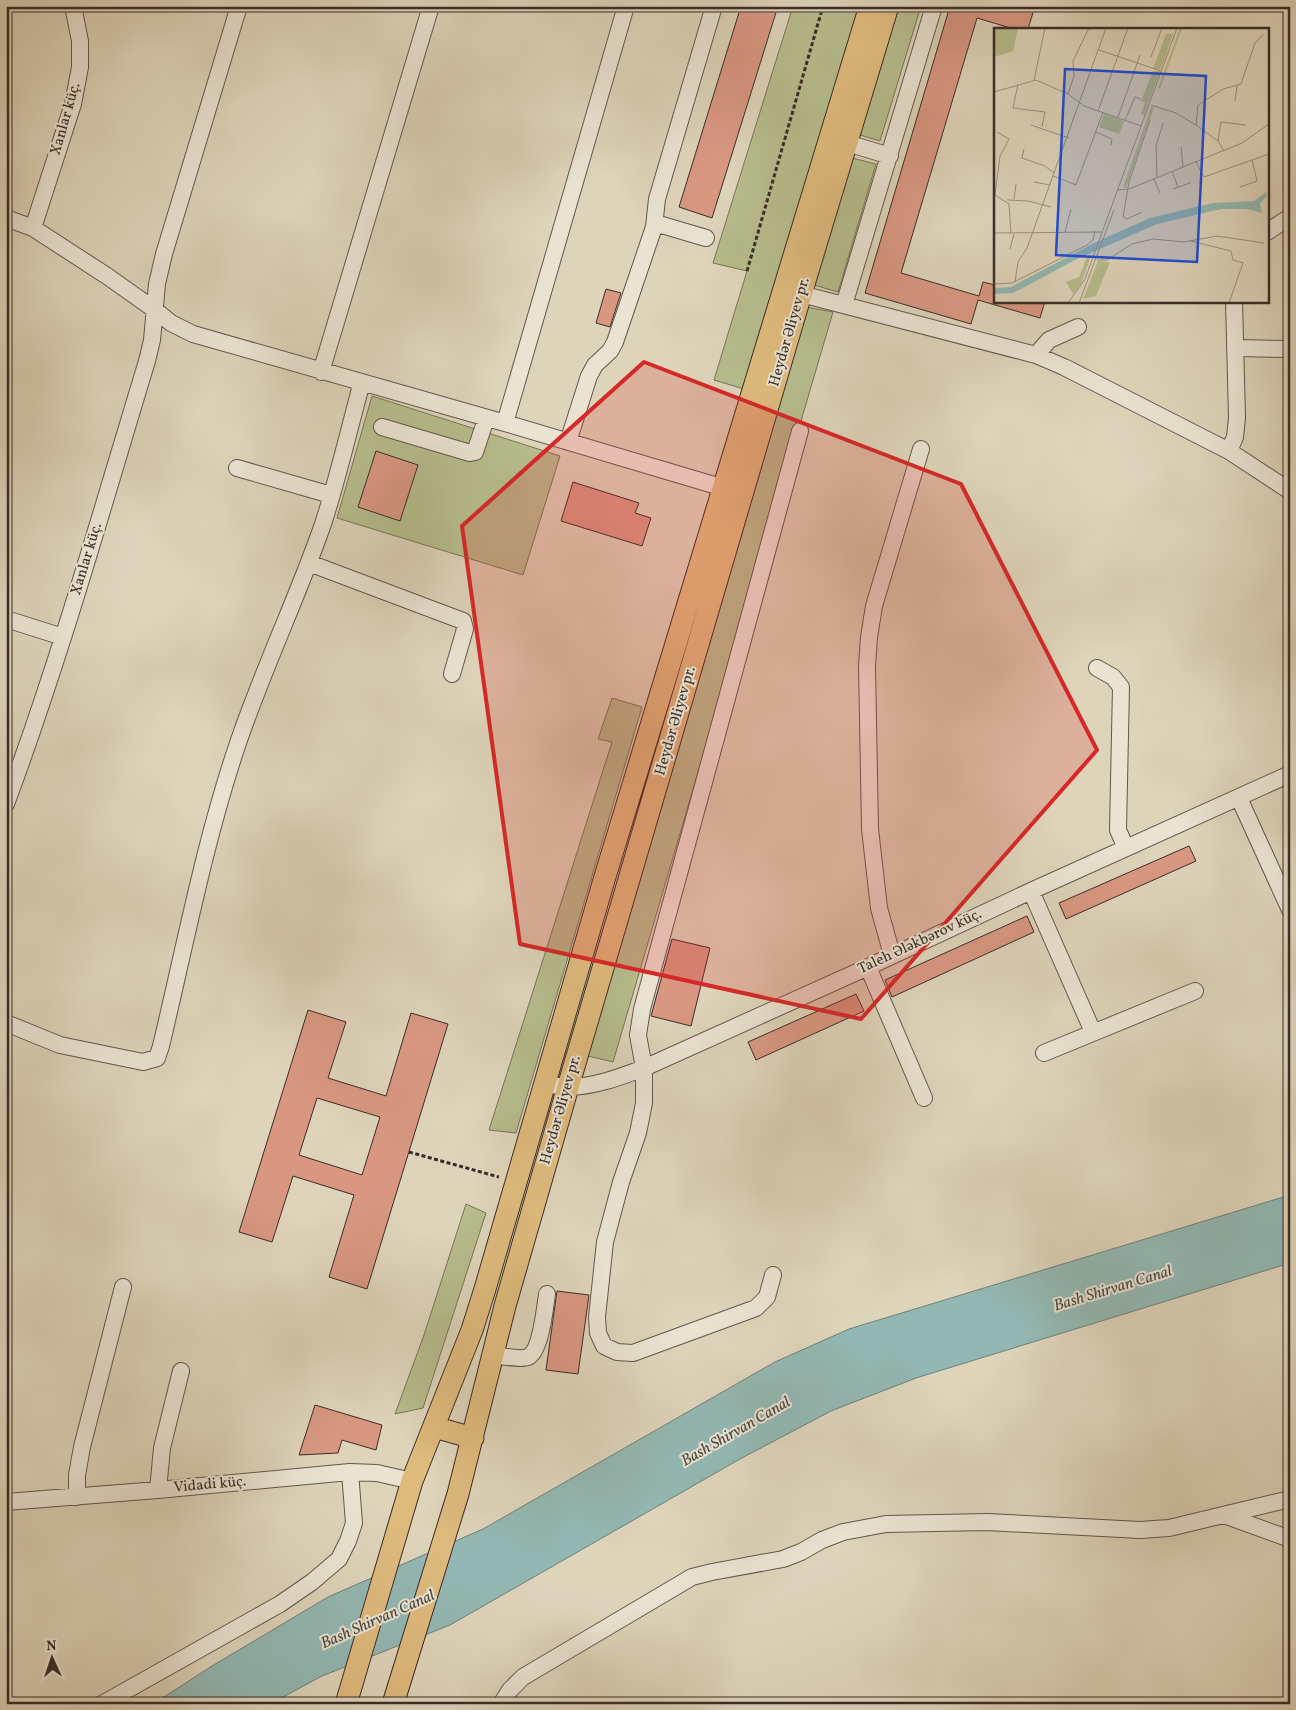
<svg xmlns="http://www.w3.org/2000/svg" width="1296" height="1710" viewBox="0 0 1296 1710" font-family="Vollkorn,serif">
<style>
.green{fill:#b6bc8c;stroke:#78745a}
.water{fill:#93b8b3;stroke:#6f807b}
.building{fill:#d99782;stroke:#3a2d28;fill-rule:evenodd}
.lines{fill:none;stroke-linecap:round;stroke-linejoin:round}
.minor-casing{stroke:#63574c;stroke-width:18}
.major-casing{stroke:#3a2d28;stroke-width:23}
.path{stroke:#3a2d28;stroke-width:3;stroke-dasharray:4 2.5;stroke-linecap:butt}
.minor{stroke:#eae3d2;stroke-width:16}
.major{stroke:#dfba7d;stroke-width:21}
.marked{fill:#d62828;fill-opacity:0.2;stroke:#d62828;stroke-width:4;stroke-linejoin:round}
.labels{text-anchor:middle;dominant-baseline:central;stroke-width:4;stroke-linejoin:round;paint-order:stroke}
.street-label{font-size:15px;fill:#3a2d28;stroke:#eae3d2}
.water-label{font-size:16px;font-style:italic;fill:#4c4944;stroke:#eae3d2}
.inset-road{fill:none;stroke:#9c9180;stroke-width:1}
.view{fill:#1d4ed8;fill-opacity:0.15;stroke:#1d4ed8;stroke-width:2.5}
.inset-edge{fill:none;stroke:#3a2d28;stroke-width:2.5}
</style>
<rect width="100%" height="100%" fill="#ded4ba"/>
<filter id="stains"><feTurbulence type="fractalNoise" baseFrequency=".004" numOctaves="4"/><feColorMatrix values="0 0 0 0 .2 0 0 0 0 .09 0 0 0 0 .02 0 0 0 .5 -.17"/></filter>
<radialGradient id="worn" r=".72"><stop offset=".6" stop-color="#630" stop-opacity="0"/><stop offset="1" stop-color="#630" stop-opacity=".3"/></radialGradient>
<path class="green" d="M793,6H859L744,389L714,380L747,271L713,263Z
M899,6H921L880,141L860,135Z
M852,158L876,164L838,292L814,285Z
M806,307L833,312L613,1062L584,1055Z
M372,396L560,456L523,575L337,518Z
M612,698L642,707L516,1133L489,1130L612,742L598,739Z
M466,1204L486,1213L423,1408L395,1414L424,1335Z"/>
<path class="water" d="M1290,1195V1263L916,1378L831,1411L740,1459L450,1625L322,1676L270,1704H153L212,1666L328,1597L483,1529L775,1362L849,1329Z"/>
<path class="building" d="M741,6H778L712,218L679,207Z
M950,6H1035L1028,29H1014L977,18L901,273L979,296L983,282L995,285V302L1045,301L1040,318L978,300L971,324L865,293Z
M606,289L621,293L610,327L596,323Z
M376,451L418,465L400,521L358,507Z
M573,482L639,503L635,513L651,518L642,546L561,521Z
M1189,846L1196,861L1066,919L1059,903Z
M1027,916L1034,932L892,997L885,980Z
M672,939L710,948L691,1026L651,1016Z
M856,994L864,1011L756,1060L748,1042Z
M308,1010L346,1022L328,1078L386,1096L411,1013L448,1024L367,1289L329,1277L354,1195L293,1176L272,1242L239,1232ZM317,1098L380,1117L362,1175L299,1155Z
M557,1291L589,1295L578,1374L546,1370Z
M315,1405L382,1425L376,1450L342,1440L338,1453L299,1455Z"/>
<g class="lines">
<g class="minor-casing">
<path id="minor" d="M847,143L890,156
M6,218L33,228L107,276L155,310L171,323L193,334L505,423L724,488
M654,227L657,199L714,6
M33,228L73,104L80,67V41L73,6
M1267,232L1290,217
M801,294L1036,355L1064,367L1229,451
M1234,301L1237,418L1235,437L1229,451L1290,491
M844,305L934,6
M1235,348L1290,349
M1036,355L1049,340L1078,327
M321,372L431,6
M505,423L626,6
M382,427L470,453L475,452L486,419
M568,442L589,376L595,365L610,351L615,342L654,227L662,225L706,238
M237,468L331,495
M309,563L463,621L465,629L452,674
M6,619L63,637
M1097,668L1113,677L1121,687L1118,830L1126,848
M1239,798L1290,910
M6,804C60,659 102,509 147,361L152,340L157,284L164,254L239,6
M1031,891L1093,1032
M892,955L879,908L870,829L867,666L869,637L874,606L921,449
M868,967L924,1098
M6,1023L60,1045L143,1062L157,1058L161,1046C185,946 204,844 237,746C262,671 297,599 323,524C338,478 349,429 362,382
M1044,1053L1195,991
M544,1084C552,1085 560,1087 568,1087C594,1087 620,1077 644,1068L868,967L1031,891L1290,774
M773,1275L767,1297L756,1308L633,1353L617,1352L604,1346L598,1333L597,1317L605,1242L621,1182L638,1133L644,1103V1068L638,1035L642,1009L800,431
M493,1355C501,1356 521,1360 528,1357C541,1351 545,1307 547,1294
M158,1490L162,1448L181,1371
M77,1497V1475L82,1447L123,1287
M6,1502L158,1490L350,1472L377,1473L412,1481
M1224,1515L1290,1539
M102,1704L280,1604L312,1582L339,1559L348,1541L354,1523L350,1472
M501,1704L510,1690L523,1677L692,1577L712,1572L783,1559L801,1552L822,1540L843,1532L886,1524L987,1522L1140,1530L1169,1528L1290,1499"/>
</g>
<g class="major-casing">
<path id="major" d="M434,1427L473,1438
M346,1704L412,1481L472,1330L485,1289L604,880L870,6
M393,1704L458,1494L505,1306L568,1087L801,294L888,6"/>
</g>
<path class="path" d="M747,271L823,6
M409,1152L499,1177"/>
<use href="#minor" class="minor"/>
<use href="#major" class="major"/>
</g>
<path class="marked" d="M644,362L961,484L1097,750L861,1019L520,944L462,526Z"/>
<g class="labels">
<g class="street-label">
<text transform="translate(66 119) rotate(-74)">Xanlar küç.</text>
<text transform="translate(790 332) rotate(-74)">Heydər Əliyev pr.</text>
<text transform="translate(87 559) rotate(-73)">Xanlar küç.</text>
<text transform="translate(676 721) rotate(-74)">Heydər Əliyev pr.</text>
<text transform="translate(920 942) rotate(-25)">Taleh Ələkbərov küç.</text>
<text transform="translate(561 1110) rotate(-74)">Heydər Əliyev pr.</text>
<text transform="translate(210 1485) rotate(-5)">Vidadi küç.</text>
</g>
<g class="water-label">
<text transform="translate(1113 1289) rotate(-17)">Bash Shirvan Canal</text>
<text transform="translate(736 1432) rotate(-30)">Bash Shirvan Canal</text>
<text transform="translate(378 1620) rotate(-24)">Bash Shirvan Canal</text>
</g>
</g>
<g transform="translate(994 28)">
<rect width="275" height="275" fill="#ded4ba"/>
<path d="M0,0H24L19,23L0,29ZM186,0H188L166,61L164,60ZM172,6H179L167,41H159ZM159,43H166L150,87L147,86L151,75L147,73ZM157,79H160L132,160L129,159ZM110,86L130,93L125,106L105,99ZM97,228L87,256L79,266L72,254L85,249L93,229ZM104,233L116,234L102,268L89,271Z" fill="#b6bc8c"/>
<path d="M272,164L273,168L266,175L268,185L254,181H227L163,196L83,231L19,265L0,266V260L17,259L98,216L156,190L219,175L260,173Z" fill="#93b8b3"/>
<path class="inset-road" d="M105,22L167,43M157,29L168,0M40,52L51,0M24,56L19,80L51,84L48,99M0,64L42,52L74,66L90,78L147,98M74,66L80,48L79,33L95,0M241,73L243,58M157,77L182,85L202,97M104,83L134,0M124,89L146,27M131,92L141,69L147,71M37,97L75,110M3,104L15,111L6,128L1,167L15,176L17,205M102,104L118,111L117,117M224,113L227,94L252,97M187,119L189,139M30,121L28,130L51,138L60,145M230,123L224,113L202,97L204,77L229,61L247,56L261,15L269,7M202,134L210,149L275,126M178,143L184,159M59,148L82,157L109,84M163,149L162,118L169,95M160,151L166,165M40,154L56,157M246,159L263,153L258,132M179,161L196,155M124,162L135,161L248,115L275,96M20,171L22,156M13,172L34,173L57,179M148,184L133,191L129,189L135,154L156,92M71,204L77,181M0,205L108,204M197,213L237,223L239,232L249,235L235,275M16,221L20,206M103,232H113L138,216L159,211L190,214L223,208L270,215M21,254L24,234L33,220L112,0M0,256L18,255L93,217L99,212L101,203M74,275L91,251L183,0M85,275L120,182"/>
<path class="view" d="M71,41L212,48L203,234L62,227Z"/>
<rect width="275" height="275" class="inset-edge"/>
</g>
<rect width="1296" height="1710" fill="none" stroke="#ded4ba" stroke-width="25"/>
<rect x="8" y="8" width="1281" height="1695" fill="none" stroke="#3a2d28" stroke-width="2.5"/>
<rect x="12" y="12" width="1271" height="1685" fill="none" stroke="#3a2d28"/>
<g transform="translate(52 1658) rotate(357)" stroke="#eae3d2" stroke-width="4" paint-order="stroke">
<path d="M0-4L9 19L0 12L-9 19Z" fill="#3a2d28"/>
<text y="-8" font-size="14" font-weight="bold" text-anchor="middle" fill="#3a2d28">N</text>
</g>
<rect width="100%" height="100%" filter="url(#stains)"/>
<rect width="100%" height="100%" fill="url(#worn)"/>
</svg>
